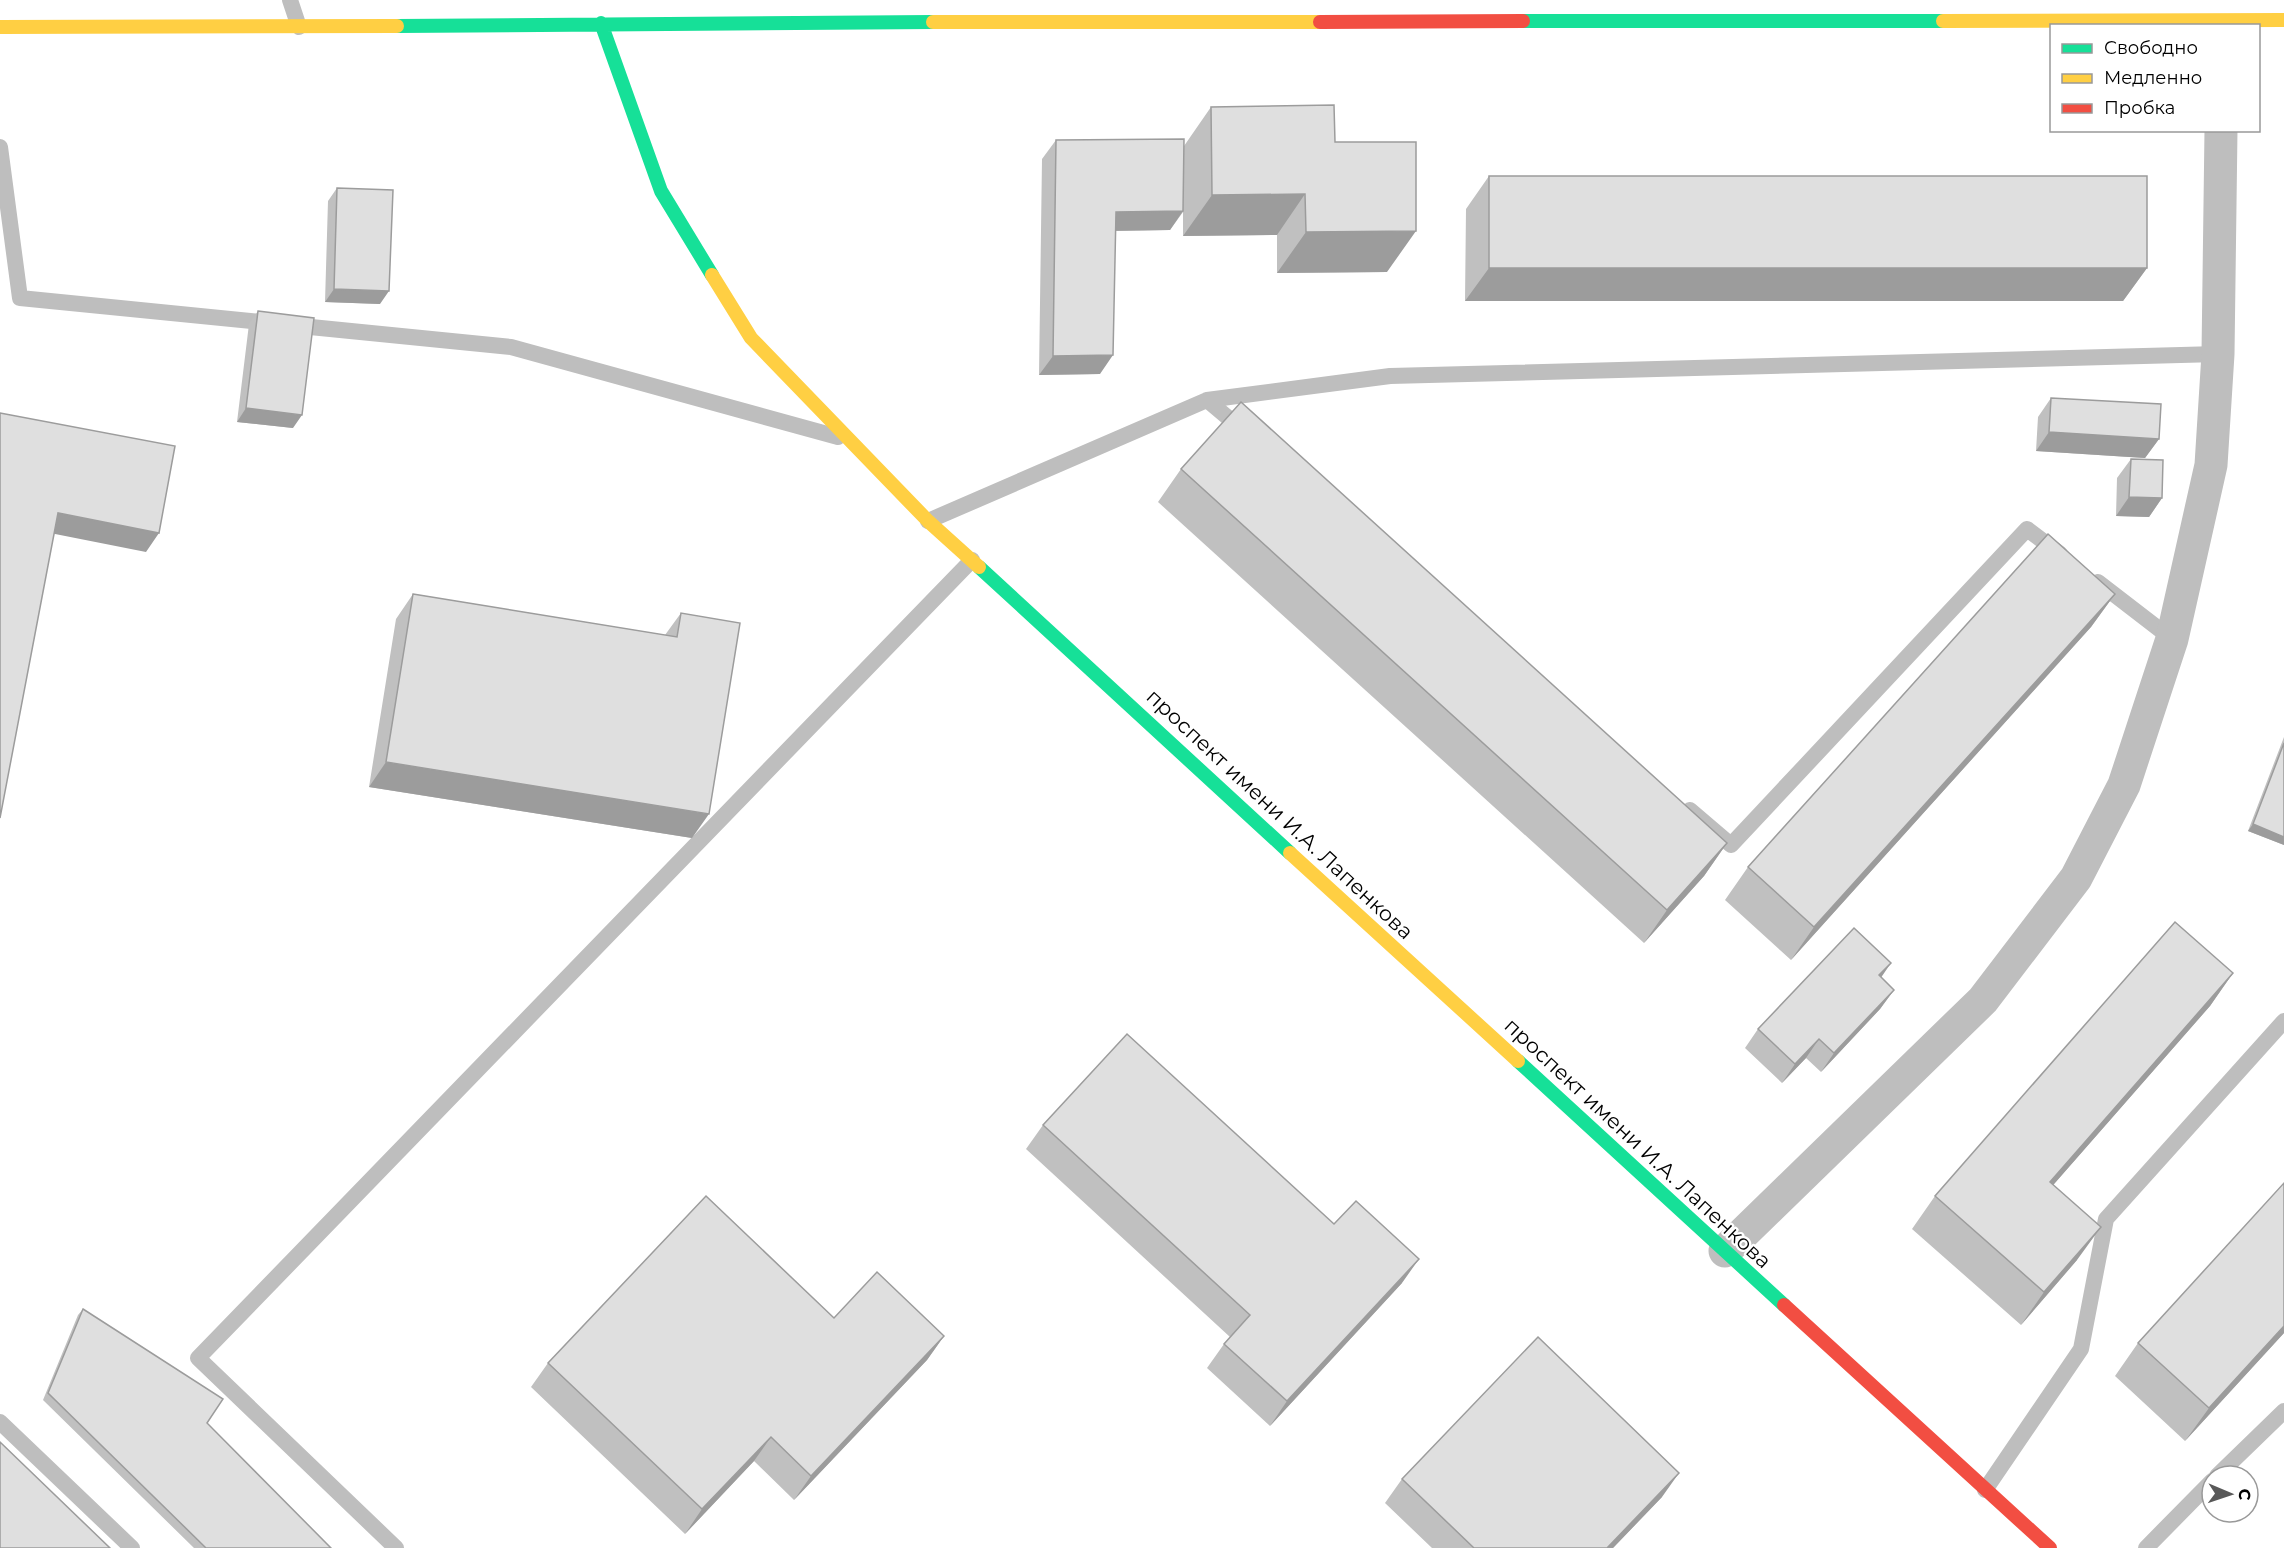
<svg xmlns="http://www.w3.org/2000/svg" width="2284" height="1548" viewBox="0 0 2284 1548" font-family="Montserrat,sans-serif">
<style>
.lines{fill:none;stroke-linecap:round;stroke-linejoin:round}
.lane{stroke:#bebebe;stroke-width:16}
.street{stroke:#bebebe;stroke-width:33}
.fast{stroke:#16e098;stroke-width:14}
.slow{stroke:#ffcf43;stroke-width:14}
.jam{stroke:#f24e42;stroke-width:14}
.wall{fill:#c0c0c0}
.shaded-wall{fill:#9c9c9c}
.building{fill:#dfdfdf;stroke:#9c9c9c;stroke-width:1.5}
.labels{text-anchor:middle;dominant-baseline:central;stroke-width:4.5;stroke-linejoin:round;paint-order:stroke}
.street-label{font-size:21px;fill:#000;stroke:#fff}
</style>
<rect width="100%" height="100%" fill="#fff"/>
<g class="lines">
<path class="lane" d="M290,0L299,27
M0,147L20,298L511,347L838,437
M1207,400L1245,432
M928,521L1207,400L1390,376L2218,354
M2098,582L2172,639
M1690,810L1731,845L2027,529L2060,554
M0,1422L132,1548
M2217,1476L2284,1411
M1985,1490L2081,1349L2106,1219L2284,1021
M396,1548L198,1358L972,560
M2146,1548L2212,1481"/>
<path class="street" d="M1725,1251L1983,1000L2076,878L2124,785L2172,639L2211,465L2218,354L2221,130"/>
<path class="fast" d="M1523,21H1943
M601,23L661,191L712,275
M397,26L933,22
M979,567L1290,853
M1518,1061L1784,1305"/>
<path class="slow" d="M1943,21L2284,20
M933,22H1320
M0,27L397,26
M712,275L751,338L928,521L979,567
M1290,853L1518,1061"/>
<path class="jam" d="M1320,22L1523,21
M1784,1305L2050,1548"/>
</g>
<path class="wall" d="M1211,107L1335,142L1387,272L1277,273V235L1183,236V212L1170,230L1116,231L1100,374L1039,375L1042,159L1056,140L1184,146Z
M1489,176L2147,268L2123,301H1465L1466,209Z
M337,188L380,304L325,302L328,201Z
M258,311L293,428L237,422L249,324Z
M2051,398L2159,439L2145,458L2036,451L2038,417Z
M2131,459L2162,498L2149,517L2116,516L2117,478Z
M1181,469L1727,843L1704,876L1644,943L1158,502Z
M413,594L665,635L681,613L692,838L369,787L396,619Z
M2115,594L2091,627L1791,960L1725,900L1748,867Z
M2284,737V845L2248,831Z
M2233,973L2210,1006L2053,1185L2077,1260L2021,1325L1912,1229L1935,1196Z
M1881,977L1894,990L1880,1009L1821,1072L1806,1058L1782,1083L1745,1048L1758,1029Z
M1043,1125L1334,1224L1402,1283L1270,1426L1207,1368L1224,1344L1230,1337L1026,1149Z
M2284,1183V1333L2185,1441L2115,1376L2138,1343Z
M83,1309L207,1423L331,1548H194L43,1400L78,1315Z
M834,1318L944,1336L927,1360L794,1500L754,1461L685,1534L531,1387L548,1363Z
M1402,1479L1662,1497L1613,1548H1432L1385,1503Z"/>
<path class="shaded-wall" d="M1305,194L1277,235L1183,236L1212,195Z
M1183,211L1170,230L1103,231L1116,212Z
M1416,231L1387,272L1277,273L1306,232Z
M1489,268H2147L2123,301H1465Z
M334,289L389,291L380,304L325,302Z
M1113,355L1100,374L1039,375L1053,356Z
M246,408L302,415L293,428L237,422Z
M2049,432L2159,439L2145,458L2036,451Z
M2129,497L2162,498L2149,517L2116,516Z
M58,513L159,533L146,552L45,532Z
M2115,594L2091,627L1791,960L1814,927Z
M386,762L709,814L692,838L369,787Z
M2253,824L2284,837V845L2248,831Z
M1727,843L1704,876L1644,943L1667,910Z
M1891,963L1878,982L1879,975Z
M2233,973L2210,1006L2027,1215L2050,1182Z
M1894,990L1880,1009L1821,1072L1834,1053Z
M1819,1039L1806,1058L1782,1083L1795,1064Z
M2101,1227L2077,1260L2021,1325L2044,1292Z
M1419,1259L1402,1283L1270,1426L1287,1401Z
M2284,1326V1333L2185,1441L2209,1408Z
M944,1336L927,1360L794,1500L811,1476Z
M771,1437L754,1461L685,1534L702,1509Z
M1679,1473L1662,1497L1613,1548H1607Z"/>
<path class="building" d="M1334,105L1335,142H1416V231L1306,232L1305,194L1212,195L1211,107Z
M1184,139L1183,211L1116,212L1113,355L1053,356L1056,140Z
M1489,176H2147V268H1489Z
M337,188L393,190L389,291L334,289Z
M258,311L314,318L302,415L246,408Z
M2051,398L2161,404L2159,439L2049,432Z
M1241,402L1727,843L1667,910L1181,469Z
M0,413L175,446L159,533L58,513L0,818Z
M2131,459L2163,460L2162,498L2129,497Z
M2048,534L2115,594L1814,927L1748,867Z
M413,594L677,637L681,613L740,623L709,814L386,762Z
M2284,743V837L2253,824Z
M2175,922L2233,973L2050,1182L2101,1227L2044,1292L1935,1196Z
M1854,928L1891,963L1879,975L1894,990L1834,1053L1819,1039L1795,1064L1758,1029Z
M1127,1034L1334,1224L1356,1201L1419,1259L1287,1401L1224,1344L1250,1315L1043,1125Z
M2284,1183V1326L2209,1408L2138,1343Z
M706,1196L834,1318L877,1272L944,1336L811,1476L771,1437L702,1509L548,1363Z
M83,1309L223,1399L207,1423L331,1548H206L48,1393Z
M1538,1337L1679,1473L1607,1548H1474L1402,1479Z
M0,1442L110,1548H0Z"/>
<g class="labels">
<g class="street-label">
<text transform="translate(1280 814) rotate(43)">проспект имени И.А. Лапенкова</text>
<text transform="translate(1638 1143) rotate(43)">проспект имени И.А. Лапенкова</text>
</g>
</g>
<rect x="2050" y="24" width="210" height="108" fill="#ffffff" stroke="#999999" stroke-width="1.5"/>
<rect x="2062" y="44" width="30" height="9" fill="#16e098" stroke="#999999" stroke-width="1.5"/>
<text x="2104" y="54" font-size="18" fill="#000000">Свободно</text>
<rect x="2062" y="74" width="30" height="9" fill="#ffcf43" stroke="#999999" stroke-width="1.5"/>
<text x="2104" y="84" font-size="18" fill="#000000">Медленно</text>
<rect x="2062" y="104" width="30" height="9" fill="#f24e42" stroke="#999999" stroke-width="1.5"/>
<text x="2104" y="114" font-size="18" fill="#000000">Пробка</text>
<g transform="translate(2230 1494) rotate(92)"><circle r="28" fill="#ffffff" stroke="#999999" stroke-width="1.5"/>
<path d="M0-4.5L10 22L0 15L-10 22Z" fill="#595959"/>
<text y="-9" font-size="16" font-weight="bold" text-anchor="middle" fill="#000000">С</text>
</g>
</svg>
